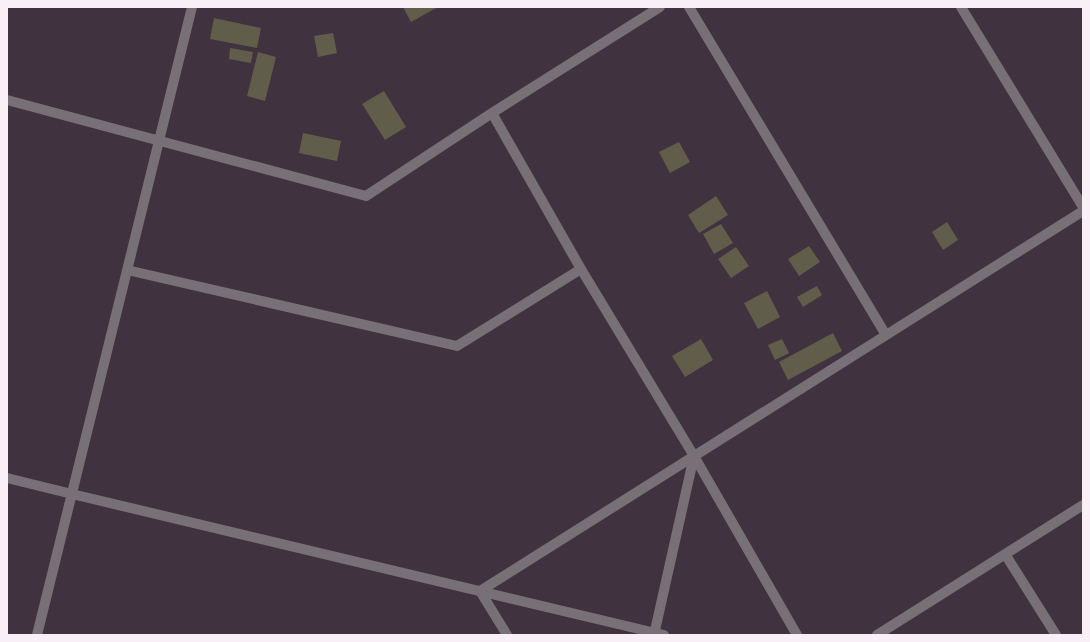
<svg xmlns="http://www.w3.org/2000/svg" width="1090" height="642" viewBox="0 0 1090 642" font-family="'PT Sans Narrow',sans-serif">
<style>
.building{fill:#605e4b}
.lines{fill:none;stroke-linecap:round;stroke-linejoin:round}
.minor{stroke:#777076;stroke-width:10}
</style>
<rect width="100%" height="100%" fill="#40323f"/>
<path class="building" d="M403,7H438L411,22Z
M214,18L261,28L257,48L210,39Z
M333,33L337,53L318,57L314,36Z
M230,48L253,52L251,63L229,59Z
M258,52L276,57L265,101L247,96Z
M384,91L406,127L385,140L362,104Z
M303,133L341,141L337,161L299,153Z
M679,142L690,162L670,173L659,152Z
M716,196L728,215L699,233L688,215Z
M947,222L958,240L943,250L932,232Z
M721,224L733,243L714,254L703,234Z
M809,246L820,262L799,276L788,259Z
M736,247L749,266L731,278L718,259Z
M817,286L822,295L803,307L797,297Z
M767,291L780,317L758,329L744,303Z
M833,333L842,351L788,380L779,362Z
M701,339L713,360L685,377L672,356Z
M782,339L789,353L775,360L768,345Z"/>
<g class="lines">
<path class="minor" d="M689,7L886,335
M961,7L1083,207
M7,100L366,196L492,113L660,7
M492,113L581,269L694,456L797,635
M127,270L457,346L581,269
M7,478L72,494L664,635
M1005,554L1056,635
M37,635L192,7
M507,635L480,591L1083,211
M654,635L694,456
M877,635L1083,505"/>
</g>
<rect width="1090" height="642" fill="none" stroke="#f8eff7" stroke-width="16"/>
</svg>
